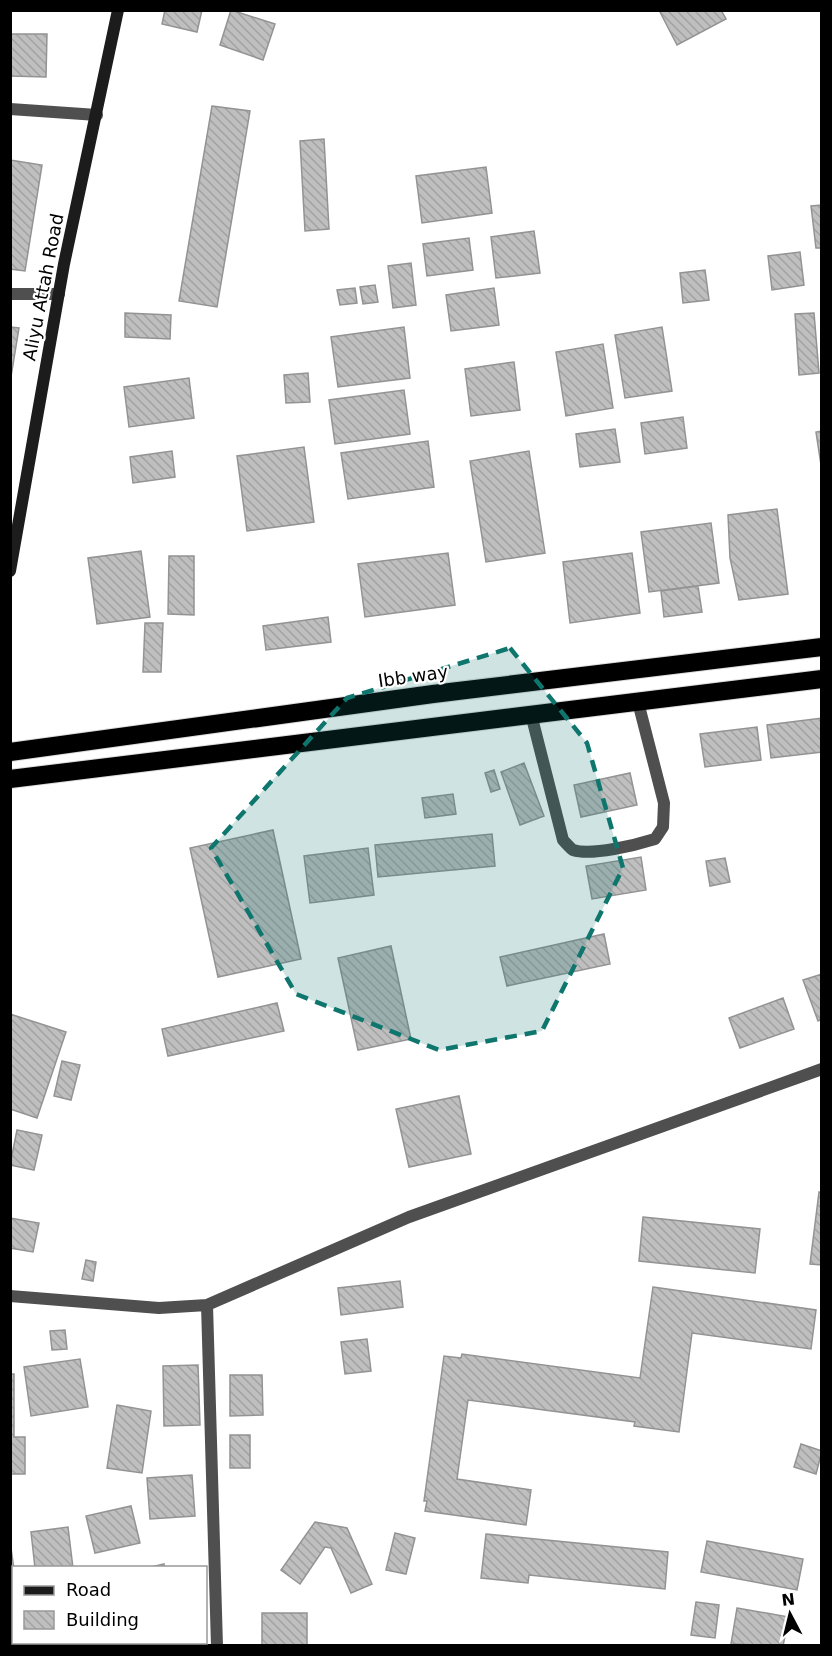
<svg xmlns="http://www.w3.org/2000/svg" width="832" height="1656" viewBox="0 0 832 1656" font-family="'DejaVu Sans',sans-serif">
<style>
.building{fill:url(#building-back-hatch);stroke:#939393;stroke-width:1.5}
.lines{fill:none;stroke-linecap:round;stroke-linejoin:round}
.highway-casing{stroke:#dbdbdb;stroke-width:20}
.lane{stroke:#4f4f4f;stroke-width:12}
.street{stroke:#4f4f4f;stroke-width:12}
.secondary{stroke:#1c1c1c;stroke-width:12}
.highway{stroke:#000;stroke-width:18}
.marked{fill:#0f766e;fill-opacity:0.2;stroke:#0f766e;stroke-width:4.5;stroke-dasharray:12 8;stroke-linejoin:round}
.labels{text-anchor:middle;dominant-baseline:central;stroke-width:4.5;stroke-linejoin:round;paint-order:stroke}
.street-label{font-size:18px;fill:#000;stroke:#fff}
</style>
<defs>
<pattern id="building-back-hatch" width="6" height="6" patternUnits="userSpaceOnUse" patternTransform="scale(1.5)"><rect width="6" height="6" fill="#bfbfbf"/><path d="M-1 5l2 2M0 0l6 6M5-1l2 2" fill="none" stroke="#a2a2a2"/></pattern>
</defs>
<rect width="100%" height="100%" fill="#fff"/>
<path class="building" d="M165,10H202L197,32L162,24Z
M231,10L275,24L263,60L220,45Z
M659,10H721L726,19L677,45Z
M10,34H47L46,77L10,76Z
M212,106L250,111L217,307L179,301Z
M324,139L329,229L305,231L300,141Z
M10,160L42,165L25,271L10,269Z
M486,167L492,213L422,223L416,176Z
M822,205V248H816L811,206Z
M534,231L540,273L496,278L491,237Z
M469,238L473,270L427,276L423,244Z
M800,252L804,285L772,290L768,256Z
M411,263L416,305L393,308L388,266Z
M705,270L709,300L683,303L680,273Z
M375,285L378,302L363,304L360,287Z
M355,288L357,303L340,305L337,290Z
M494,288L499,325L451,331L446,295Z
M125,313L171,315L170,339L125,337Z
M814,313L819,373L799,375L795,314Z
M10,327L19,328L10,383Z
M404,327L410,378L338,387L331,337Z
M662,327L672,391L625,398L615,335Z
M603,344L613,408L566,416L556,352Z
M514,362L520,410L471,416L465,369Z
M308,373L310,402L286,403L284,375Z
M189,378L194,418L129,427L124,387Z
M404,390L410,434L335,444L329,400Z
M683,417L687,448L645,454L641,423Z
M615,429L620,462L580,467L576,434Z
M822,431V465H821L816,432Z
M428,441L434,487L348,499L341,453Z
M304,447L314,522L247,531L237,456Z
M172,451L175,477L133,483L130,457Z
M529,451L545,553L486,562L470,461Z
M777,509L788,594L739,600L730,558L728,515Z
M711,523L719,583L649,592L641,532Z
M141,551L150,617L97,624L88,558Z
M448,553L455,605L365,617L358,564Z
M632,553L640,613L570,623L563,562Z
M169,556H194V615L168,614Z
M698,586L702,612L664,617L661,591Z
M328,617L331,642L266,650L263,626Z
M145,623H163L161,672H143Z
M822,718V752L771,758L767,725Z
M757,727L761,760L705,767L700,734Z
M524,763L544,816L520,825L501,772Z
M494,770L500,789L491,792L485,773Z
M630,773L637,805L581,817L574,785Z
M453,794L456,814L425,818L422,798Z
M273,830L301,959L218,977L190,848Z
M492,834L495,866L378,877L375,845Z
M368,848L374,895L310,903L304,856Z
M641,857L646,890L592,899L586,866Z
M725,858L730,882L710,886L706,861Z
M604,934L610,964L507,986L500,957Z
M391,946L411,1039L358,1050L338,958Z
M822,974V1019L818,1021L803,980Z
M783,998L794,1029L740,1048L729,1018Z
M277,1003L284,1031L168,1056L162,1029Z
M10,1014L66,1032L37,1118L10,1109Z
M62,1061L80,1065L71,1100L54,1096Z
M459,1096L471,1154L409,1167L396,1109Z
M17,1130L42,1135L34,1170L10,1165Z
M819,1192L822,1193V1265L810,1264Z
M643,1217L760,1229L755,1273L639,1261Z
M10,1218L39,1223L33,1252L10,1248Z
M86,1260L96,1262L93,1281L82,1279Z
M400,1281L403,1307L341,1315L338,1288Z
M653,1287L816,1310L811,1349L692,1333L679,1432L634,1426L635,1422L468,1400L457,1479L531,1490L526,1525L425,1511L427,1501H424L444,1356L461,1358L462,1354L640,1378Z
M65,1330L67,1349L52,1350L50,1331Z
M367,1339L371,1371L345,1374L341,1342Z
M80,1359L88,1407L31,1416L24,1367Z
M198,1365L200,1425L164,1426L163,1366Z
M10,1374H14V1437H25V1474H10Z
M230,1375H262L263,1415L230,1416Z
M117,1405L151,1411L142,1473L107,1468Z
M230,1435H250V1468H230Z
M801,1444L822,1451L816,1474L794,1467Z
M192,1475L195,1516L150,1519L147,1478Z
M131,1506L140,1543L95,1553L86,1516Z
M315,1522L347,1528L372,1584L351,1593L331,1548L325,1547L300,1584L281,1570Z
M68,1527L73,1568H35L31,1532Z
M395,1533L415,1538L406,1574L386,1570Z
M486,1534L668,1552L665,1589L529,1575L528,1583L481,1578Z
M10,1541L14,1569V1587L10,1588Z
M707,1541L803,1559L797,1590L701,1572Z
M164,1564L165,1568H147Z
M696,1602L719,1605L715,1638L691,1635Z
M737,1608L789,1617L783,1646L731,1644Z
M262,1613H307V1646H262Z"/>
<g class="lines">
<g class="highway-casing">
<path id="highway" d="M10,752L433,694L822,647
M10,779L822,679"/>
</g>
<path class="lane" d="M531,714L563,840C566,843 570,848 573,850C592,856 636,845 655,839L663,827L664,803L638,702"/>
<path class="street" d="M10,109L97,115
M10,294H59
M10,1296L159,1308L207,1305L409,1217L822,1069
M207,1305L217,1646"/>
<path class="secondary" d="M10,571L64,264L118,10"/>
<use href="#highway" class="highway"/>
</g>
<path class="marked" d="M510,648L587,743L623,868L542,1031L439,1050L296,994L211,848L347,698Z"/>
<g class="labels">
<g class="street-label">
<text transform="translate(43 287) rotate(-79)">Aliyu Attah Road</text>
<text transform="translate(413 676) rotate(-8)">Ibb way</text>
</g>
</g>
<rect width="832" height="1656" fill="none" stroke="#000000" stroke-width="24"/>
<rect x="12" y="1566" width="195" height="78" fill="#ffffff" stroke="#999999" stroke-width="1.5"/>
<rect x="24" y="1586" width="30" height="9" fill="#1c1c1c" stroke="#999999" stroke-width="1.5"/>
<text x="66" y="1596" font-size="18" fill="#000000">Road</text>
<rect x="24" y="1611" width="30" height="18" fill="url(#building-back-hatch)" stroke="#999999" stroke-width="1.5"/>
<text x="66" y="1626" font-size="18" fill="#000000">Building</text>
<g transform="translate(790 1614) rotate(353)" stroke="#ffffff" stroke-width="4.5" paint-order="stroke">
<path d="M0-4.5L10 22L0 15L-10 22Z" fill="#000000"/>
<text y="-9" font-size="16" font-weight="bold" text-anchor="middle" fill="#000000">N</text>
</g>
</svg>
